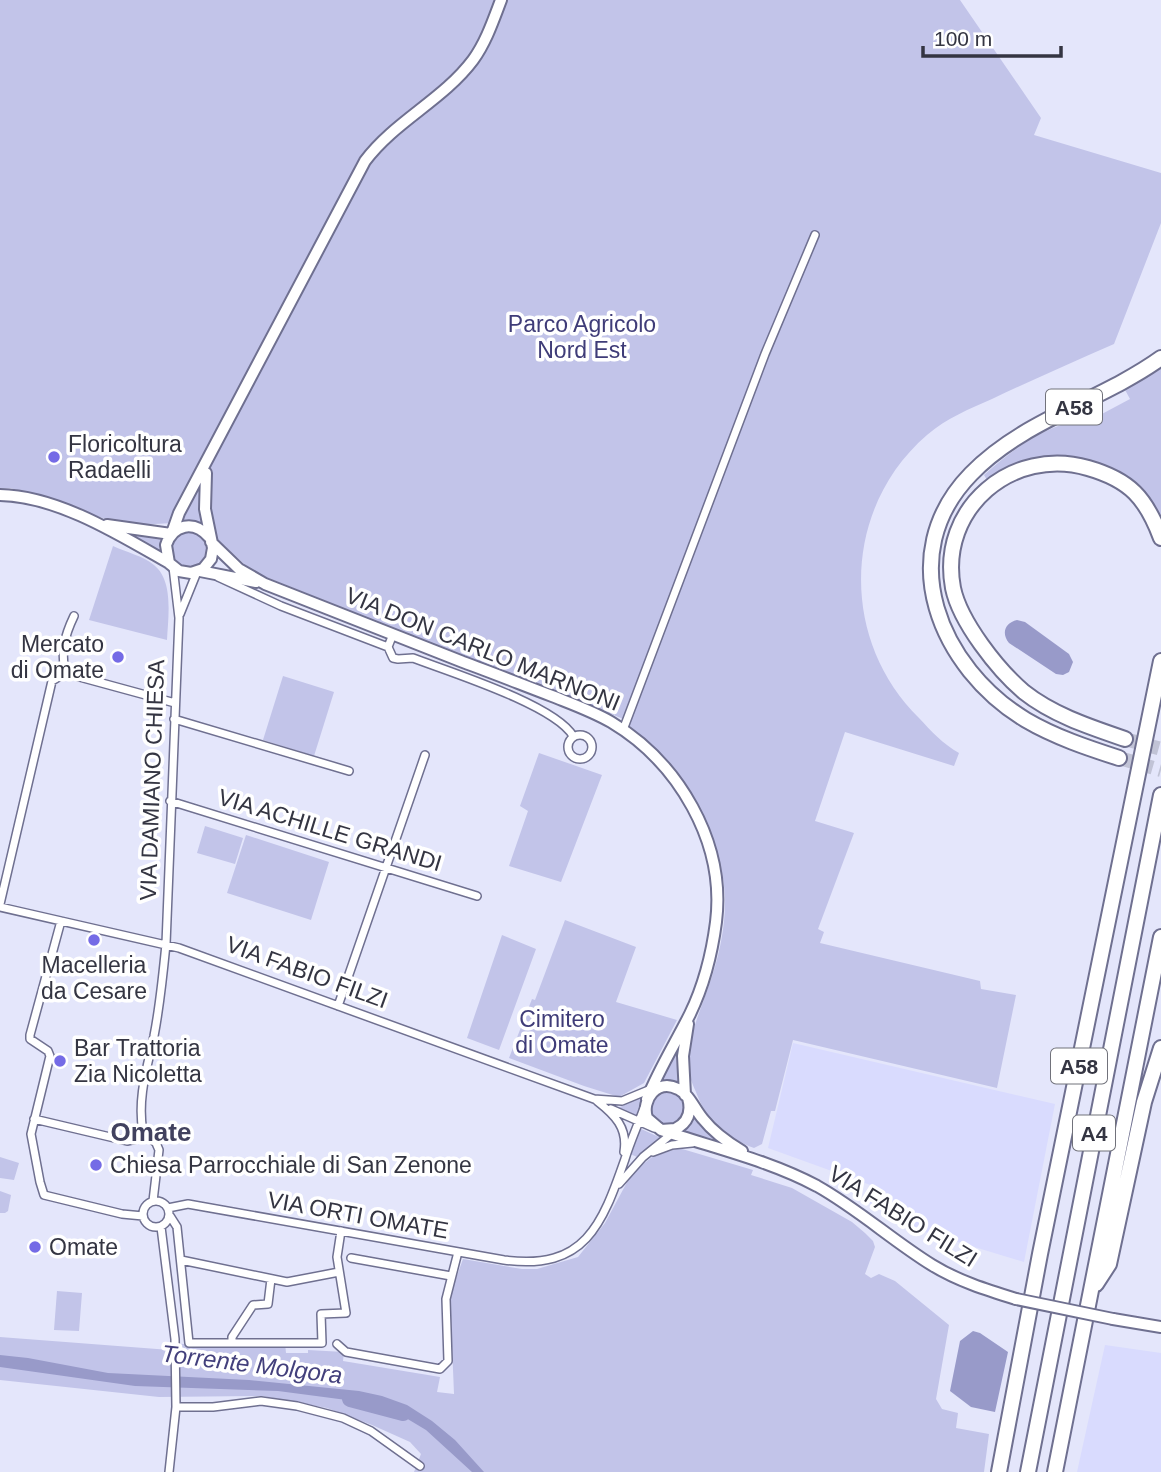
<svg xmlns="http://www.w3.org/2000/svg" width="1161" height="1472" viewBox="0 0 1161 1472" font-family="Arial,sans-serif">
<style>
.built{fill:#d9dbfe}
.green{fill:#c2c4e9}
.water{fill:#989ac9}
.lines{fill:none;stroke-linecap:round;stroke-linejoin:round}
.river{stroke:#989ac9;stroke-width:16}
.highway-tunnel{stroke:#c1c3d6;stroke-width:14;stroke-dasharray:14 7;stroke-linecap:butt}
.street-casing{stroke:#6f7090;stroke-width:10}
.secondary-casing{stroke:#6f7090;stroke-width:14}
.highway-casing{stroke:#6f7090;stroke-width:18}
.street{stroke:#fff;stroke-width:7}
.secondary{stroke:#fff;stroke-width:10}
.highway{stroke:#fff;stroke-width:14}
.secondary-bridge-casing{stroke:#6f7090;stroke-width:14;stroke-linecap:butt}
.secondary-bridge{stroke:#fff;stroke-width:10}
.poi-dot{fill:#756be6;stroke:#fff;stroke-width:2.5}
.labels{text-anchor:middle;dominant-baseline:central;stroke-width:7;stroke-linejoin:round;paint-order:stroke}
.shield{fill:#fff;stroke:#71727b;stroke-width:2}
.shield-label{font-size:21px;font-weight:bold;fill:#343542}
.park-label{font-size:23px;fill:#3f3c78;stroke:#fff}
.poi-label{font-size:23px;fill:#343542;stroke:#fff;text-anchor:start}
.street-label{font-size:23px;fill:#343542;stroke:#fff}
.water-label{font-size:24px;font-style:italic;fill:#43407c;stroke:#fff}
.quarter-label{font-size:26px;font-weight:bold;fill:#41415e;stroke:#fff}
</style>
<rect width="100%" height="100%" fill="#e4e6fb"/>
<path class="built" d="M793,1043L1055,1104L1024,1262L925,1232L869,1203L876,1187L768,1148Z
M1105,1345L1161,1353V1472H1077Z"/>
<path class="green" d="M0,0H960L1041,118L1034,135L1161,173V223L1114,344C1073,362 1032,380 992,399C969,409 947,418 927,435C842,508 839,640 919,718C931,731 943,744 959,753L954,766L845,732L815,821L854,833L818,929L824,932L820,943L980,981L981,989L1016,995L997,1088L793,1040L775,1111H771L762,1144L754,1148C729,1139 708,1123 698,1097C695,1089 690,1080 689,1072C685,1043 700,1012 709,985C719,958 726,925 725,896C723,851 696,790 664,757C651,744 635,731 621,718L253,572L202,525L191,522L137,525L112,521L11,488L0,489Z
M1161,367V523C1154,511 1147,496 1137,486C1132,482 1125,478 1119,474C1076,445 1029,454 987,480L984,475C1003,458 1023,442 1046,431C1063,423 1080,420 1096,411L1100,415L1130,399L1124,388Z
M170 550a19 19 0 1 1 38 0a19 19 0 1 1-38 0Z
M136,536H158L161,538L159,551H157L135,537Z
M113,546C126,552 143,556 154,565C174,581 168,618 167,640L89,620Z
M283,676L334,692L314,756L263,740Z
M539,753L602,775L561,882L509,866L528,811L520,806Z
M205,826L243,838L235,864L197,853Z
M246,835L329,862L311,920L227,893Z
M565,920L636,947L616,1002L677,1020L644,1083L619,1097L584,1086L509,1058L532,999L535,1000Z
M502,935L536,949L499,1050L467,1038Z
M676,1048L678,1084L656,1083Z
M650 1108a18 18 0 1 1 36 0a18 18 0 1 1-36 0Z
M641,1097L643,1102L637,1119L618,1108Z
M693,1114L717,1139L714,1143L680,1131Z
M639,1128L661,1138L637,1157L628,1153Z
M679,1148L753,1170L751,1175L792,1188L852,1222L865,1233L873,1241L875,1247L865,1274L871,1278L879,1274L895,1281L949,1325L936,1399L942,1409L958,1413L956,1428L989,1434L984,1472H414L421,1454L410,1442L372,1425L327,1408L263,1396L159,1397L0,1380V1337L170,1350V1344L285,1343L286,1353H308V1350L344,1352L343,1361L440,1377L437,1392L454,1394L450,1295L463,1259L522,1269H537L578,1257L605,1223L632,1173L652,1157Z
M0,1157L19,1163L14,1180L0,1178Z
M0,1191L11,1195L8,1211L5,1213H0Z
M57,1291L82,1293L79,1331L54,1330Z"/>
<path class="water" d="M1017,620L1025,622L1069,654L1073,662L1069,672L1063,675L1056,674L1009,643C1001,633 1005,623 1017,620Z
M973,1331L980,1333L1008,1352L995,1412L971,1407L950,1391L960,1341Z
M0,1355L28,1358L108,1373L249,1380L359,1391L382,1396L407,1405L432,1421L455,1440L484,1472H472L426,1430L396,1412L377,1404L278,1391L135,1386L0,1367Z"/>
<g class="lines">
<path class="river" d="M350,1399L403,1413"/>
<path class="highway-tunnel" d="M1125,739L1161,749
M1119,758L1161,770"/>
<g class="street-casing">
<path id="street" d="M218,577L281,606L388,647L393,634
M180,614L197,572
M388,647L393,658L398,659L413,658C450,672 555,705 573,736
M65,673C61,651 64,637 74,616
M174,719L349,771
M623,730L765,354L815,235
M568 747a12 12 0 1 1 24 0a12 12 0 1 1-24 0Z
M170,801L477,896
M0,904L52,681L65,673L175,703
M0,907L179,948L594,1099L622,1101L651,1089
M61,921L30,1035V1039L48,1051L50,1056L31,1134L40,1182L44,1195L122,1214L143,1216
M338,1006L425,755
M597,1101C615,1115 628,1128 624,1152
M611,1109L654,1128
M34,1119L127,1141L136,1139L143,1132
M143,1132C137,1099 147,1068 154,1036C160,1005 163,975 166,944L179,618L173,567
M143,1132L156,1143L159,1150L153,1201
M653,1152L672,1145L692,1143
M619,1184L643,1157L674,1132
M143 1214a13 13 0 1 1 26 0a13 13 0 1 1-26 0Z
M168,1208L188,1204L504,1260C585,1271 602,1225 625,1159C630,1142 638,1125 644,1108
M170,1216L177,1227L189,1343H322L321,1314L346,1313L337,1257L341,1231
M161,1227L175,1339L176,1407L169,1472
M351,1258L451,1276
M181,1260L287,1282L339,1272
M232,1343V1337L253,1305L268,1304L271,1279
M337,1344L346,1352L440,1369L448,1361L446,1299L458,1252
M176,1407H213L261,1401L297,1406L343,1418L371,1431L420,1466"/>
</g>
<g class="secondary-casing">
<path id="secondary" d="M0,495C58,496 120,535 169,563L179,571L191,573L203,569L211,559L213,548L205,509L206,473
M107,525L171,534
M172,533L179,513L365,161C395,121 443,100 473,60C486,42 493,21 501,0
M211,542L239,569L265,584C331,610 397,636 463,662C493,673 523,685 552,696C572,704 592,711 611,722C678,762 726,842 716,922C712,953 704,985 690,1014C676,1042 659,1069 647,1099
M169,563L166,545C173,524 194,520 209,537
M200,571L256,582
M685,1095L683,1056L688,1024
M688,1098C692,1112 688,1123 675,1129L661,1130L647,1118C641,1100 657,1078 678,1089C689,1094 695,1110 703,1119C714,1133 727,1142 742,1151
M661,1130C714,1148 768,1160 817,1186C858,1209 893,1241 932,1265C958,1281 987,1290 1016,1299
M1113,1319L1161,1327"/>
</g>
<g class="highway-casing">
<path id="highway" d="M1125,739C1090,727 1053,715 1024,692C998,670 960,622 953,588C938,508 1013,446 1088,468C1130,480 1146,498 1161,538
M1119,758C1088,748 1055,737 1026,720C940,668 892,555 971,474C1023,420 1101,401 1161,358
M1096,1284L1109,1264L1144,1102L1161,1048
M999,1472L1040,1254L1161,661
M1028,1472L1161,795
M1055,1472L1161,937"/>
</g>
<use href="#street" class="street"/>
<use href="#secondary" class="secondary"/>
<use href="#highway" class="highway"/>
<g class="secondary-bridge-casing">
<path id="secondary-bridge" d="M1016,1299L1113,1319"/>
</g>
<use href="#secondary-bridge" class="secondary-bridge"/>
</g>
<g class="poi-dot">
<circle cx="54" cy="457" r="7"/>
<circle cx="118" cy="657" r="7"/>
<circle cx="94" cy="940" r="7"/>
<circle cx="60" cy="1061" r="7"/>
<circle cx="96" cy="1165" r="7"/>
<circle cx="35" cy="1247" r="7"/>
</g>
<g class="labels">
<g class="shield">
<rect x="1046" y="389.5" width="56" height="35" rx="5"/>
<rect x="1051" y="1048.5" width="56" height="35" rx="5"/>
<rect x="1073" y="1115.5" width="42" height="35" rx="5"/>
</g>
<g class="shield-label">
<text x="1074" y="407">A58</text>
<text x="1079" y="1066">A58</text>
<text x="1094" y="1133">A4</text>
</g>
<g class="park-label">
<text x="582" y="324">Parco Agricolo<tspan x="582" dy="26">Nord Est</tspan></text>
<text x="562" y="1019">Cimitero<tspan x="562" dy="26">di Omate</tspan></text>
</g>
<g class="poi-label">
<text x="68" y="444">Floricoltura<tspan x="68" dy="26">Radaelli</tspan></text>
<text x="104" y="644" text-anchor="end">Mercato<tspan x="104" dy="26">di Omate</tspan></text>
<text x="94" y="965" text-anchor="middle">Macelleria<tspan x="94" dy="26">da Cesare</tspan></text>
<text x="74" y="1048">Bar Trattoria<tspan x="74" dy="26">Zia Nicoletta</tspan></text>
<text x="110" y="1165">Chiesa Parrocchiale di San Zenone</text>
<text x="49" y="1247">Omate</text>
</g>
<g class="street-label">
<text transform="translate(483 649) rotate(22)">VIA DON CARLO MARNONI</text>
<text transform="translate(152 780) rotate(-88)">VIA DAMIANO CHIESA</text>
<text transform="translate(330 830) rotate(17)">VIA ACHILLE GRANDI</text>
<text transform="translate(307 972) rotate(20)">VIA FABIO FILZI</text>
<text transform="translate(358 1215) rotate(10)">VIA ORTI OMATE</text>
<text transform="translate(903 1216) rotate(32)">VIA FABIO FILZI</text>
</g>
<g class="water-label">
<text transform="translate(252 1364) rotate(7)">Torrente Molgora</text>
</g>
<g class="quarter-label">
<text x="151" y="1132">Omate</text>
</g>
</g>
<path d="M923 46v10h138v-10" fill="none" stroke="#343542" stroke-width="3.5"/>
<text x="934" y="46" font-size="21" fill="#343542" stroke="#ffffff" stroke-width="5" paint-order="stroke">100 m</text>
</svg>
